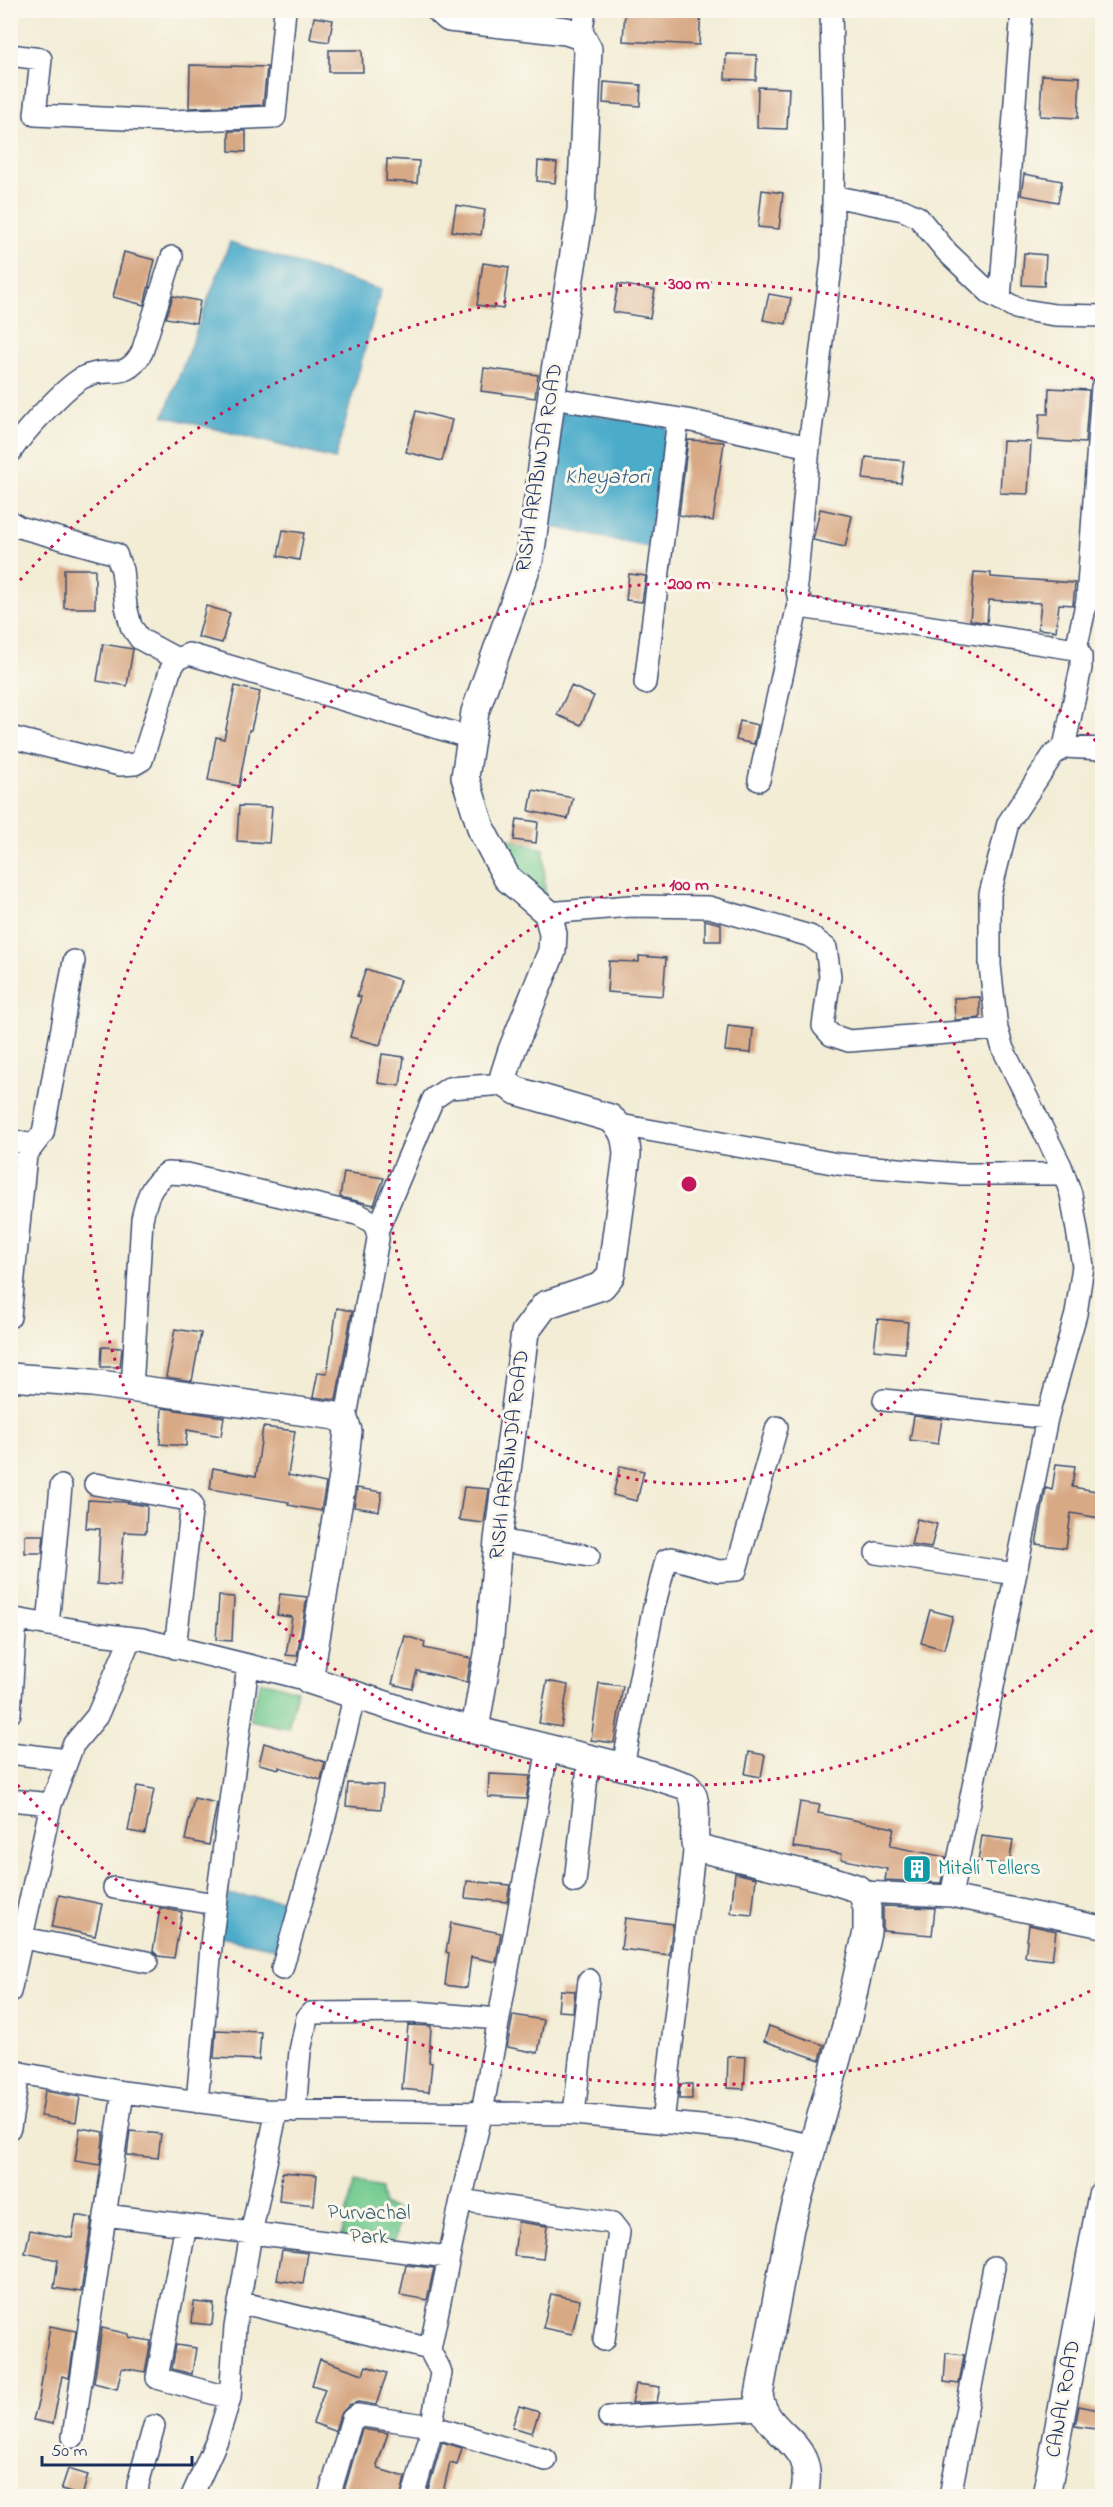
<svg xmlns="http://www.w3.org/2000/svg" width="1113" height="2507" viewBox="0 0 1113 2507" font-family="'Indie Flower',sans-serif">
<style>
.green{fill:#72ca8f;stroke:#467c76;stroke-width:1.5}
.water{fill:#4bacca;stroke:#336e94;stroke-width:1.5}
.building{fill:#d8a985}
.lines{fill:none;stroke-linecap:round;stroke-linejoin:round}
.minor-casing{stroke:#3b4c70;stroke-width:24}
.tertiary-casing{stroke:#3b4c70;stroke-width:30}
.minor{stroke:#fff;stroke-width:21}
.tertiary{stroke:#fff;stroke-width:27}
.ring{fill:none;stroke:#c2185b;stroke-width:3;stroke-dasharray:3 6}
.labels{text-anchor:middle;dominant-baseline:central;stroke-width:6;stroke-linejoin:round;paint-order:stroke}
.street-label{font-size:21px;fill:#1b2f5e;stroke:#fbf7ec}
.culture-label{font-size:21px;fill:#0d838f;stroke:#fbf7ec;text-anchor:start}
.park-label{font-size:21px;fill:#355e6d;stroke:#fbf7ec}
.water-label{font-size:22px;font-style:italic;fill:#2c5b84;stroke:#fbf7ec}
.centre{fill:#c2185b;stroke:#fbf7ec;stroke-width:3}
.ring-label{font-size:18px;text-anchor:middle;font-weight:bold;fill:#c2185b;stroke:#fbf7ec;stroke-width:6;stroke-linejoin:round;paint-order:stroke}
</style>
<rect width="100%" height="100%" fill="#fbf7ec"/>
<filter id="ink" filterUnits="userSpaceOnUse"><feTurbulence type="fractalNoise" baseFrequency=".0167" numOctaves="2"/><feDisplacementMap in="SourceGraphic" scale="12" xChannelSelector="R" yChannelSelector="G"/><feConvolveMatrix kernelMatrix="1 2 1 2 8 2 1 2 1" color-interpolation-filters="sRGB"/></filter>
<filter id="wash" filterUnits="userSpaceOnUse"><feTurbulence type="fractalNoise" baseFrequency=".008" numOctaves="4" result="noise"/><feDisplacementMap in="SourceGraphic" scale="24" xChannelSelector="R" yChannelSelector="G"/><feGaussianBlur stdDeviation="1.35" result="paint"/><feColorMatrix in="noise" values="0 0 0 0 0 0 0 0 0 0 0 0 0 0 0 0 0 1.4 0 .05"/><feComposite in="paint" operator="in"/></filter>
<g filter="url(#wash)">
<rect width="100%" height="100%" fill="#f3edd6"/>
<path class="green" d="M488,833L544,849L545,896L531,901Z
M261,1681L297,1690L288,1728L249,1720Z
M354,2183L382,2188L383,2205L401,2212L391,2256L339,2245Z"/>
<path class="water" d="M230,242L381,290L335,459L164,416Z
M562,410L667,427L648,547L549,526Z
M229,1895L284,1900L277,1948L213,1936Z"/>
<g id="blocks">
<path class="building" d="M625,10H701L699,45L623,41Z
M314,17L333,20L329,42L310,39Z
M329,50H362L363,72H329Z
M726,54L757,55L756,80L725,79Z
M190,65L267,67L263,105L189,108Z
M1042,75L1080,77L1078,118L1040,116Z
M604,82L641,85L640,106L603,103Z
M758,87L789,88L787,129L757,128Z
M229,131H246V152L229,151Z
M387,159L419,161L417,183L386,181Z
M538,161L557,163L555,183L537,181Z
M1024,174L1062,181L1058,202L1021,195Z
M762,190L783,193L779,229L758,227Z
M456,205L485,210L481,235L452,231Z
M124,252L155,260L144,305L113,297Z
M1024,253L1046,255L1044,286L1022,285Z
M483,263L509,267L503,309L477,305Z
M618,284L655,290L650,318L613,312Z
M769,294L791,298L786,324L763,320Z
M173,296L200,301L196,323L166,318Z
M484,368L538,375L535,398L481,391Z
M1049,388L1089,390L1085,443L1038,440L1040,414H1048Z
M416,411L452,420L442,461L406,452Z
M688,440L724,442L713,521L679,515Z
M1003,441L1031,442L1028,494L1000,493Z
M866,457L904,461L901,483L863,479Z
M820,509L852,516L845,547L813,540Z
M283,530L304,533L299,560L278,556Z
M64,569H95V608H64Z
M974,572L991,573V577L1075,583L1073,605L1059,604L1056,631L1038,629L1041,603L989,600L987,623L970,620Z
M629,574L646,576L642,602L626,600Z
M206,606L230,613L222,643L198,637Z
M103,644L133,649L127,686L97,681Z
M235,686L260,692L251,730H249L239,786L208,780L216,737L224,739Z
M571,686L594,696L581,725L557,715Z
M740,721L758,725L754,744L736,740Z
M533,790L573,798L568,819L529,811Z
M239,806L272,807L269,843L237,841Z
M517,819L538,822L536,843L514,840Z
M705,920L721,924V941H705Z
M639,956L666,958L663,996L607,992L609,961L639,962Z
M366,969L400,980L380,1045L350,1037L361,997L357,996Z
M980,997V1018L955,1020L954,998Z
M728,1026L753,1029L751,1053L725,1051Z
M382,1054L404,1057L400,1086L378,1083Z
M344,1172L384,1178L374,1205L340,1197Z
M337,1308L352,1311L336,1400L313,1397L318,1372L327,1373Z
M878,1319L908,1322L905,1353L874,1350Z
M175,1329L201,1333L192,1381L166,1377Z
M102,1347L122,1348L120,1367H101Z
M162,1408L224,1417L221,1436L187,1430L186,1446L160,1444Z
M914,1416L942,1419L938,1444L910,1440Z
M263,1427L295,1431L288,1475L326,1483L321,1511L288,1505L289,1502L210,1489L213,1468L256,1476Z
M1056,1464L1075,1466L1072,1487L1102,1492L1100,1518L1071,1513L1066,1548L1036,1544L1046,1488L1052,1490Z
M620,1466L644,1471L637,1501L613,1495Z
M464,1487L489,1489L484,1523L459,1520Z
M357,1488L382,1492L379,1511L354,1507Z
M88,1500L123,1502L147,1506L146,1533L124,1532L120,1586L97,1584L100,1529L86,1528Z
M917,1519L937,1524L931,1548L911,1545Z
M25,1535H44L42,1553H25Z
M280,1594L307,1597L297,1656L286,1655L292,1617L277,1615Z
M219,1596L234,1597L232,1641L216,1640Z
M930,1610L953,1616L944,1649L921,1643Z
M405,1636L425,1642L424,1648L471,1658L467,1682L417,1671L412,1689L392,1684Z
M547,1681L568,1685L561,1727L539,1723Z
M599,1683L623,1686L614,1743L591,1740Z
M264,1743L325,1762L321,1780L279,1767V1769L259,1764Z
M749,1752L765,1755L761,1777L745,1774Z
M489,1774L530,1776L526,1799L488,1797Z
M348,1783L383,1785L381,1809L346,1806Z
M137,1786L154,1789L145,1834L128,1831Z
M194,1798L217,1803L209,1845L185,1840Z
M800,1802L820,1805L818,1813L894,1828L890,1846L946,1857L941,1883L885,1880L887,1869L841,1859L842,1854L793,1847Z
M982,1836L1013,1840L1009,1865L978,1861Z
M735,1873L756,1878L752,1915L731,1913Z
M467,1881L510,1885L507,1902L465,1898Z
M59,1895L102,1904L95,1936L52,1927Z
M883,1906L935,1908L932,1935L883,1931Z
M160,1908L182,1912L174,1958L158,1956L153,1951Z
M625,1918L673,1924L669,1955L621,1949Z
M451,1923L501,1933L496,1962L471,1957L467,1988L445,1985L449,1953L446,1952Z
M1029,1925L1056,1931L1052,1960L1025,1957Z
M560,1990L575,1991L573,2012L558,2011Z
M513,2015L544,2020L538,2053L507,2047Z
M408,2025L431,2026L429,2062L432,2063L429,2092L402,2089Z
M769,2026L824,2045L820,2060L764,2041Z
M216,2030L261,2032L259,2060L214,2058Z
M728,2056L746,2057L744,2089L727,2088Z
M680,2084H692V2099H679Z
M45,2091L80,2097L76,2122L41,2116Z
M80,2128L104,2132L100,2165L75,2161Z
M130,2131L161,2134L158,2158L127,2155Z
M282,2172L317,2175L314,2205L279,2201Z
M76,2215L92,2218L81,2292L54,2288L58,2260L25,2253L30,2230L72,2238Z
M518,2222L547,2226L543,2259L514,2256Z
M282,2250L308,2253L303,2284L277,2280Z
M406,2265L434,2268L427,2300L400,2295Z
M551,2294L580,2300L572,2334L543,2328Z
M194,2302L214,2304L212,2325L192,2323Z
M50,2326L76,2331L69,2378L62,2376L53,2424L33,2420L39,2399Z
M102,2328L129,2334V2337L151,2341L145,2372L122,2368L117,2389L94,2383Z
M176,2345L196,2348L192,2374L172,2369Z
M946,2353L964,2355L959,2384L944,2382Z
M320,2359L363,2374L366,2366L387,2373L376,2405L358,2402L349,2405L340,2415L335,2431L313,2423L325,2389L312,2385Z
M636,2384L660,2387L657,2402L632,2403Z
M519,2406L539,2412L532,2433L512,2427Z
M1079,2406L1099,2410L1095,2429L1075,2426Z
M362,2429L388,2433L377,2466L379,2469L405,2477L401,2496H352L343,2494Z
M442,2442L462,2448L457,2465L450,2463L442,2496L427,2493Z
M68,2469L88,2475L82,2496L61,2490Z"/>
</g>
</g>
<g filter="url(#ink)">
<use href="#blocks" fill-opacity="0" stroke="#3b4c70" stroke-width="1.5"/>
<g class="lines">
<g class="minor-casing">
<path id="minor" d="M581,36L585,10
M10,55L41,59L35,115L170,121L275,117L285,10
M833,196L903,210L918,217L947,252L992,295L1018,309L1055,315L1102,316
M1000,299L1022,10
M552,398L687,420L809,447L796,586L799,600L807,608L1076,649L1081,655V668L1064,747
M809,447L832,259L834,144L831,10
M10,453C21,435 64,388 82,378C107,364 125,384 142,352L172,257
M10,522L19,527L116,554L122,570L126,606L131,626L140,639L177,659
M1076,649L1087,600L1102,387
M645,683L678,419
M10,737L120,765L135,764L142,760L170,671L177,659L189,654L471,738
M759,780L799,600
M548,913L630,906L709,907L810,936L826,948L830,976L823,1026L831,1035L849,1041L997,1029
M620,1125L838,1164L959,1174H1063
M10,1140L33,1145
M378,1229L433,1099L449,1088L506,1084
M10,1317L26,1155L43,1133L74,961
M132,1389L142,1219C147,1198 149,1187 167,1173L187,1174L357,1214C371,1220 377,1224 378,1239L345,1422
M884,1400L1047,1418
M95,1484L188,1500L192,1504L175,1648
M498,1540L589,1556
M876,1553L1015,1574
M10,1618L99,1634L142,1639L309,1680
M48,1625L61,1486
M10,1713L16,1619
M10,1753L67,1760
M623,1766L652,1615L666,1560L672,1558L719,1571L736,1570L777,1427
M10,1800L51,1804
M575,1882L589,1758
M114,1888L216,1904
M862,1892L951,1896L1102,1927
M951,1896L1047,1418L1076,1314L1083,1266L1071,1194L1061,1166L1003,1049L997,1029L990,965V894L1008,823L1053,755L1064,747L1102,749
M23,1938L147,1962
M282,1969L320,1837L355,1694
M10,1992L51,1804L73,1745L97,1716L128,1644L134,1639
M10,2071L123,2092L263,2110L574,2114L743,2130L813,2146
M197,2102L212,1936L248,1666
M295,2111L300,2051L307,2018L311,2013L415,2012L499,2019
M574,2114L589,1980
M663,2123L695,1843
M10,2128L19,2072
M461,2200L612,2223L619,2232L604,2340
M105,2215L448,2257
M186,2225L157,2378L230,2398
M239,2302L430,2349
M609,2417L762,2409
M73,2437L123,2092
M137,2496L138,2484L154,2426
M192,2496L217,2440L230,2398L235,2327L251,2234L277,2110
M329,2496L352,2419L357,2415L431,2426L546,2460
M413,2496L429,2440L441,2373C439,2364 432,2358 430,2349L461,2200L482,2112L548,1748
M950,2496L994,2267"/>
</g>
<g class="tertiary-casing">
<path id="tertiary" d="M440,10L449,18L566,31L581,36L588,49L581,210L555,371L530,558L475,712L465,777L482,831L507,878L548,913L553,934L552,951L512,1050L504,1075L506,1084L517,1091L610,1118C624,1129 626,1138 627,1155L611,1275L602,1286L545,1305L525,1332L498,1540L489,1648L475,1729
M10,1377L92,1383L336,1416L345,1422L348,1431L343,1476L309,1680L429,1719L633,1769L686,1786C701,1797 693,1826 695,1843L703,1849L831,1880L856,1888L862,1892L867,1908V1932L846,2026L790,2228L759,2395C767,2441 818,2438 804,2496
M1046,2496L1102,2195"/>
</g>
<use href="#minor" class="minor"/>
<use href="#tertiary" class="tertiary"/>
</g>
</g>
<g class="ring">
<circle cx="689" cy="1184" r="300"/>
<path d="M1099 1624A601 601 0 1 1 1099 744"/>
<path d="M1098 1987A901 901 0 0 1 14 1781M14 587A901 901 0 0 1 1098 381"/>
</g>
<defs>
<g id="building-square" transform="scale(1.5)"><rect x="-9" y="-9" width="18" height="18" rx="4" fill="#0f9aa8" stroke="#fbf7ec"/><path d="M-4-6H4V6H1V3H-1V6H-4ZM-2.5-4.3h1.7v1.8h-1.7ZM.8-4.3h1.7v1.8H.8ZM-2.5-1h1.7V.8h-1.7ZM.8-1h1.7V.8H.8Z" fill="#fff"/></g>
</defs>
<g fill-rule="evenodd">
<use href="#building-square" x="917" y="1869"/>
</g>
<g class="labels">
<g class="street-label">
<text transform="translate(540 468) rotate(-81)">RISHI ARABINDA ROAD</text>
<text transform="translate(510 1455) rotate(-83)">RISHI ARABINDA ROAD</text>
<text transform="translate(1064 2399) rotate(-80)">CANAL ROAD</text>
</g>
<g class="culture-label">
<text x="938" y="1869">Mitali Tellers</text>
</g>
<g class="park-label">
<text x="369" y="2214">Purvachal<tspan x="369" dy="24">Park</tspan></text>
</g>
<g class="water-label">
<text x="607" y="478">Kheyatori</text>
</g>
</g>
<circle cx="689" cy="1184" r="9" class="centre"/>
<g class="ring-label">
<text x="689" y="289">300 m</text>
<text x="689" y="589">200 m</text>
<text x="689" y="890">100 m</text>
</g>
<rect width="1113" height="2507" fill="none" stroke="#fbf7ec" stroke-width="36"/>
<path d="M42 2456v9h150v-9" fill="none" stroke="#1b2f5e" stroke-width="3"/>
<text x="51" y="2456" font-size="18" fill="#1b2f5e" stroke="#fbf7ec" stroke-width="4.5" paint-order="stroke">50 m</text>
</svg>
